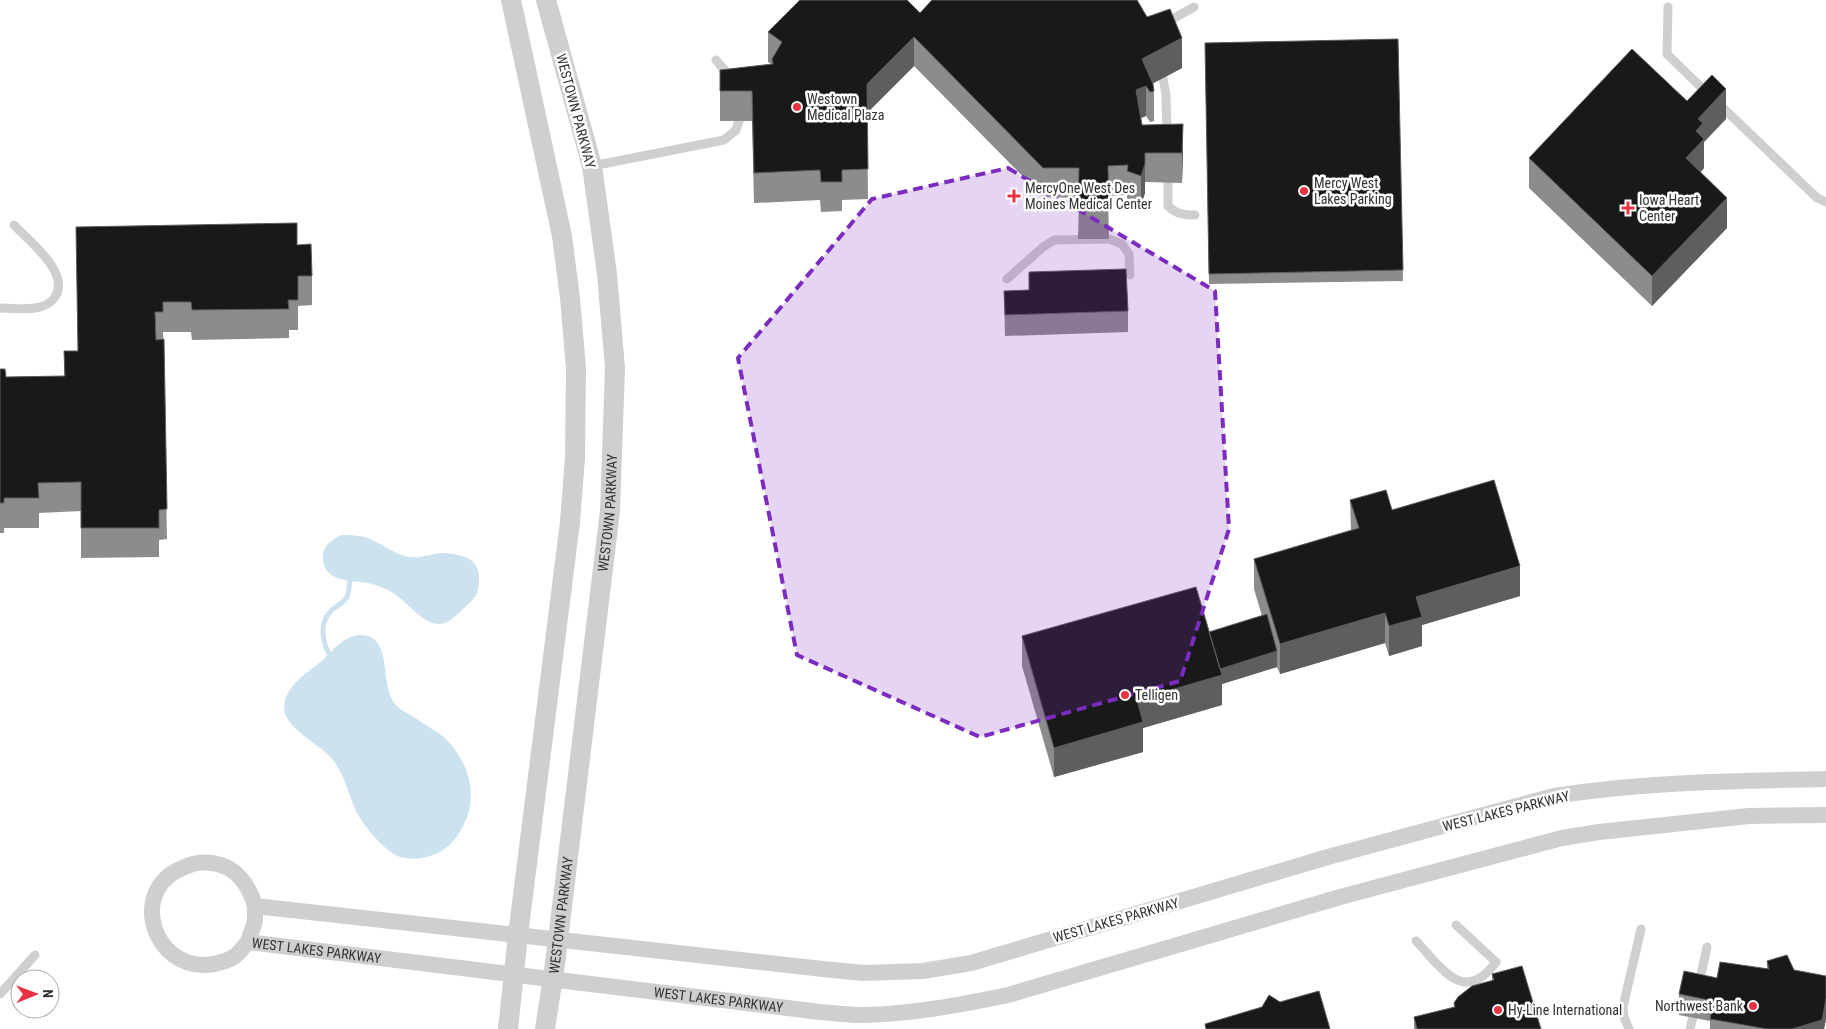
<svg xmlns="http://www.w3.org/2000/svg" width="1826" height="1029" viewBox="0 0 1826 1029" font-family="'Roboto Condensed',sans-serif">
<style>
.water{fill:#cde2ef}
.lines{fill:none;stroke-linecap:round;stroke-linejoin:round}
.stream{stroke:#cde2ef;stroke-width:5}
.service{stroke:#cfcfcf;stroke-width:9}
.minor{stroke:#cfcfcf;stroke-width:16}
.tertiary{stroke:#cfcfcf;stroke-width:20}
.wall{fill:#8c8c8c}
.shaded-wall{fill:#5e5e5e}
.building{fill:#191919;stroke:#5e5e5e}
.marked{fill:#7b2cbf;fill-opacity:0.2;stroke:#7b2cbf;stroke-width:4;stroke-dasharray:10 6;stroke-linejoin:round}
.poi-dot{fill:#eb3242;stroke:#fff;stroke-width:2}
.labels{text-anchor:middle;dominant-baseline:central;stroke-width:5;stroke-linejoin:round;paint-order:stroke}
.poi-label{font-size:14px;fill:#323232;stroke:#fff;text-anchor:start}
.street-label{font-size:14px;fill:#323232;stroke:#fff}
</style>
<rect width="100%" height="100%" fill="#fff"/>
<path class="water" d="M341,535C350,535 359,535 368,538C381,543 394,554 409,557C421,559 434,552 446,553C462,555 478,558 479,576C479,583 479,589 476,595C473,601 466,606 461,611C454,617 448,624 439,624C422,624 407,601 393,593C385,588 377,585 368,583C351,580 326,583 323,560C321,546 331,541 341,535Z
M359,635C394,634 379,683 395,704C401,711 413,716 420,721C428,727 438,732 445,738C468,761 479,794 464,824C455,843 443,854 422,858C415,859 407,859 400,857C385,852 363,825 356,811C348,794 345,775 333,760C321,745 290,731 285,713C279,690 308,672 323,660C335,649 342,637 359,635Z"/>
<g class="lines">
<path class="stream" d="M329,654C322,640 319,622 332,610C337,606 343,603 347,597C349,592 349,587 350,581"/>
<path class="service" d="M1668,7L1667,54L1708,94
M1165,23L1194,7
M716,60L732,79
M1163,78L1166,95L1167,135
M1718,103L1817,198L1826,202
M592,166L724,140L736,130L739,121
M1168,183V206C1176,214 1184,215 1195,215
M1007,279L1043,247L1054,240L1109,239L1122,244L1129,254L1130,275
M0,308C11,308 24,310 35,308C43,307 50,304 55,297C71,273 29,241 14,225
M1416,941C1442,968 1464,1006 1496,962L1456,925
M1699,984L1707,947
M0,994L35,955
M1629,1029L1624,1017L1623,1007L1641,929
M1690,1029L1693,1017"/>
<g class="minor">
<path id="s1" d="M1826,779C1735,781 1644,782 1554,796L1328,857L971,963L923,971L864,973L823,969L255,906C249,885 236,866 212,863C197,861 188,865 176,871C131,896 154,967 206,965C216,964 227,962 235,956C240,952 244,946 248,942L820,1012C834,1013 849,1015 863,1015C912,1014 960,1005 1008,995L1340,897L1562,838L1599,832L1749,816L1826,815"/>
<path d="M248,942L255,921V906"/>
</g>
<g class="tertiary">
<path d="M508,1029L518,935L570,522L575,458L576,368L570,298L562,236L511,0"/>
<path id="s2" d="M545,1029L555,964L610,511L615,368L607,274L592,166L546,0"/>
</g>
</g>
<path class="wall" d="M920,13L1147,17L1182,68L1152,84L1154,91V121L1150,122L1146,116L1141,118L1142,125L1183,154L1182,183L1145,182V193L1141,205L1127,201V195L1108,196L1109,239H1078L1079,198L1043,197L914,66L867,113L868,199L842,200V211L821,212L820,200L754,203L752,121H720V70L771,64L768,62V32Z
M1398,39L1403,281L1209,284L1205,43Z
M1687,101L1726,119L1704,142V168L1700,173L1727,228L1652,306L1529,188V158Z
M76,227L297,245L312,276V305L298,306V330H289V338L192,340L191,332H163L167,539L159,540V557L81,558V511L39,513V528H4V533H0V369L6,377L64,376V351H78Z
M1029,272L1128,311V332L1005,336L1004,291L1029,290Z
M1350,500L1392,510L1520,596L1422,625V646L1389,656L1385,643L1280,674L1277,667L1222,684V705L1143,728V752L1054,777L1022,666V636L1209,632L1262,616L1254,589V559L1351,530Z
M1767,961L1794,970L1826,976V1019L1824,1029H1710V1021L1679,1015V994L1717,978L1767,968Z
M1492,974L1541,1029H1414V1017L1454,1007V1003L1492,980Z"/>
<path class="shaded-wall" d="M914,37V66L867,113V84Z
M1182,38V68L1146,87V116L1136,120V90L1142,59Z
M1726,89V119L1704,142V168L1686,188V158L1696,131L1698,119Z
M1183,124V154L1182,183V153Z
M1145,164V193L1141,205V176Z
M1727,198V228L1652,306V276Z
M1520,566V596L1422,625V646L1389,656V626L1416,597Z
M1385,613V643L1280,674V644Z
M1277,651V667L1222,684V705L1143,728V752L1054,777V748L1137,700L1216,670Z
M1826,999V1019L1824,1029H1792Z"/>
<path class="building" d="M800,0H907L920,13L932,0H1137L1147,17L1170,9L1182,38L1142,59L1153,84L1154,91L1150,92L1146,86L1136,90L1142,125L1183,124L1182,153H1145V164L1141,176L1127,171L1128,165L1108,166L1109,209L1078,210L1079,168H1043L914,37L867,84L868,169L842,170V182H821L820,170L754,173L752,91H720V70L773,64L772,59L782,42L768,32Z
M1398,39L1403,270L1209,274L1205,43Z
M1632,49L1687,101L1712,75L1726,89L1698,119L1703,123L1696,131L1704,139L1686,158L1727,198L1652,276L1529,158Z
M297,223V245L311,244L312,276H298V300H288L289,309L192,310L191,302H163V312H155L156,340L164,339L167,509L159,510V528H81V482L38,483L39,498H4V503H0V369H5L6,377L65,376L64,351H78L76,227Z
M1126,269L1128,311L1005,315L1004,291L1029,290V272Z
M1494,480L1520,566L1416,597L1422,617L1389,626L1385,613L1280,644L1254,559L1359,528L1350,500L1386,490L1392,510Z
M1196,587L1222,675L1137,700L1143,722L1054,748L1022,636Z
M1267,614L1277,651L1220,669L1209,632Z
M1787,955L1794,970L1826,976V999L1822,1020L1792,1029H1767L1710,1019L1713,1001L1679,994L1684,971L1717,978L1720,962L1769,969L1767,961Z
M1522,966L1541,1029H1417L1414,1017L1455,1007L1454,1003L1458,997L1472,986L1494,980L1492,974Z
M1319,991L1330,1029H1206L1205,1024L1262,1007L1269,995L1280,1002Z"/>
<path class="marked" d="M1008,168L1215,291L1229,529L1180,681L980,737L797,655L738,358L872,199Z"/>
<g class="poi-dot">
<circle cx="797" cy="107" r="5"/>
<circle cx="1304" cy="191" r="5"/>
<path d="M1011.5 188.5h5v5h5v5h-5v5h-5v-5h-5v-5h5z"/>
<path d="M1625.5 200.5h5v5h5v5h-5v5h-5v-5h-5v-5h5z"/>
<circle cx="1125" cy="695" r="5"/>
<circle cx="1753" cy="1006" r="5"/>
<circle cx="1498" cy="1010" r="5"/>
</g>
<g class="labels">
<g class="poi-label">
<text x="807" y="99">Westown<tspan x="807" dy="16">Medical Plaza</tspan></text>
<text x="1314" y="183">Mercy West<tspan x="1314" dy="16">Lakes Parking</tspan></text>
<text x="1025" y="188">MercyOne West Des<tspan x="1025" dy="16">Moines Medical Center</tspan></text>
<text x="1639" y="200">Iowa Heart<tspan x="1639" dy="16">Center</tspan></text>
<text x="1135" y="695">Telligen</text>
<text x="1743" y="1006" text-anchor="end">Northwest Bank</text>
<text x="1508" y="1010">Hy-Line International</text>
</g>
<g class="street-label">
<text transform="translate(576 111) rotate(75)">WESTOWN PARKWAY</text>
<text stroke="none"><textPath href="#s2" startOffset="520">WESTOWN PARKWAY</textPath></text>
<text transform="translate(1506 811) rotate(-14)">WEST LAKES PARKWAY</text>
<text stroke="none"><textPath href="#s2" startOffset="115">WESTOWN PARKWAY</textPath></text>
<text transform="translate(1116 920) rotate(-16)">WEST LAKES PARKWAY</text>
<text stroke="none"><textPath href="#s1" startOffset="1955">WEST LAKES PARKWAY</textPath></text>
<text stroke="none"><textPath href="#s1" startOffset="2360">WEST LAKES PARKWAY</textPath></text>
</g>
</g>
<g transform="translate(35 994) rotate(89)"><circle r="24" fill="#ffffff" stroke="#adadad"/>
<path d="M0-4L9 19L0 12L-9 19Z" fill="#eb3242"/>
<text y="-8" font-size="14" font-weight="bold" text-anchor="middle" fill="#323232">N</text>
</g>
</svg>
